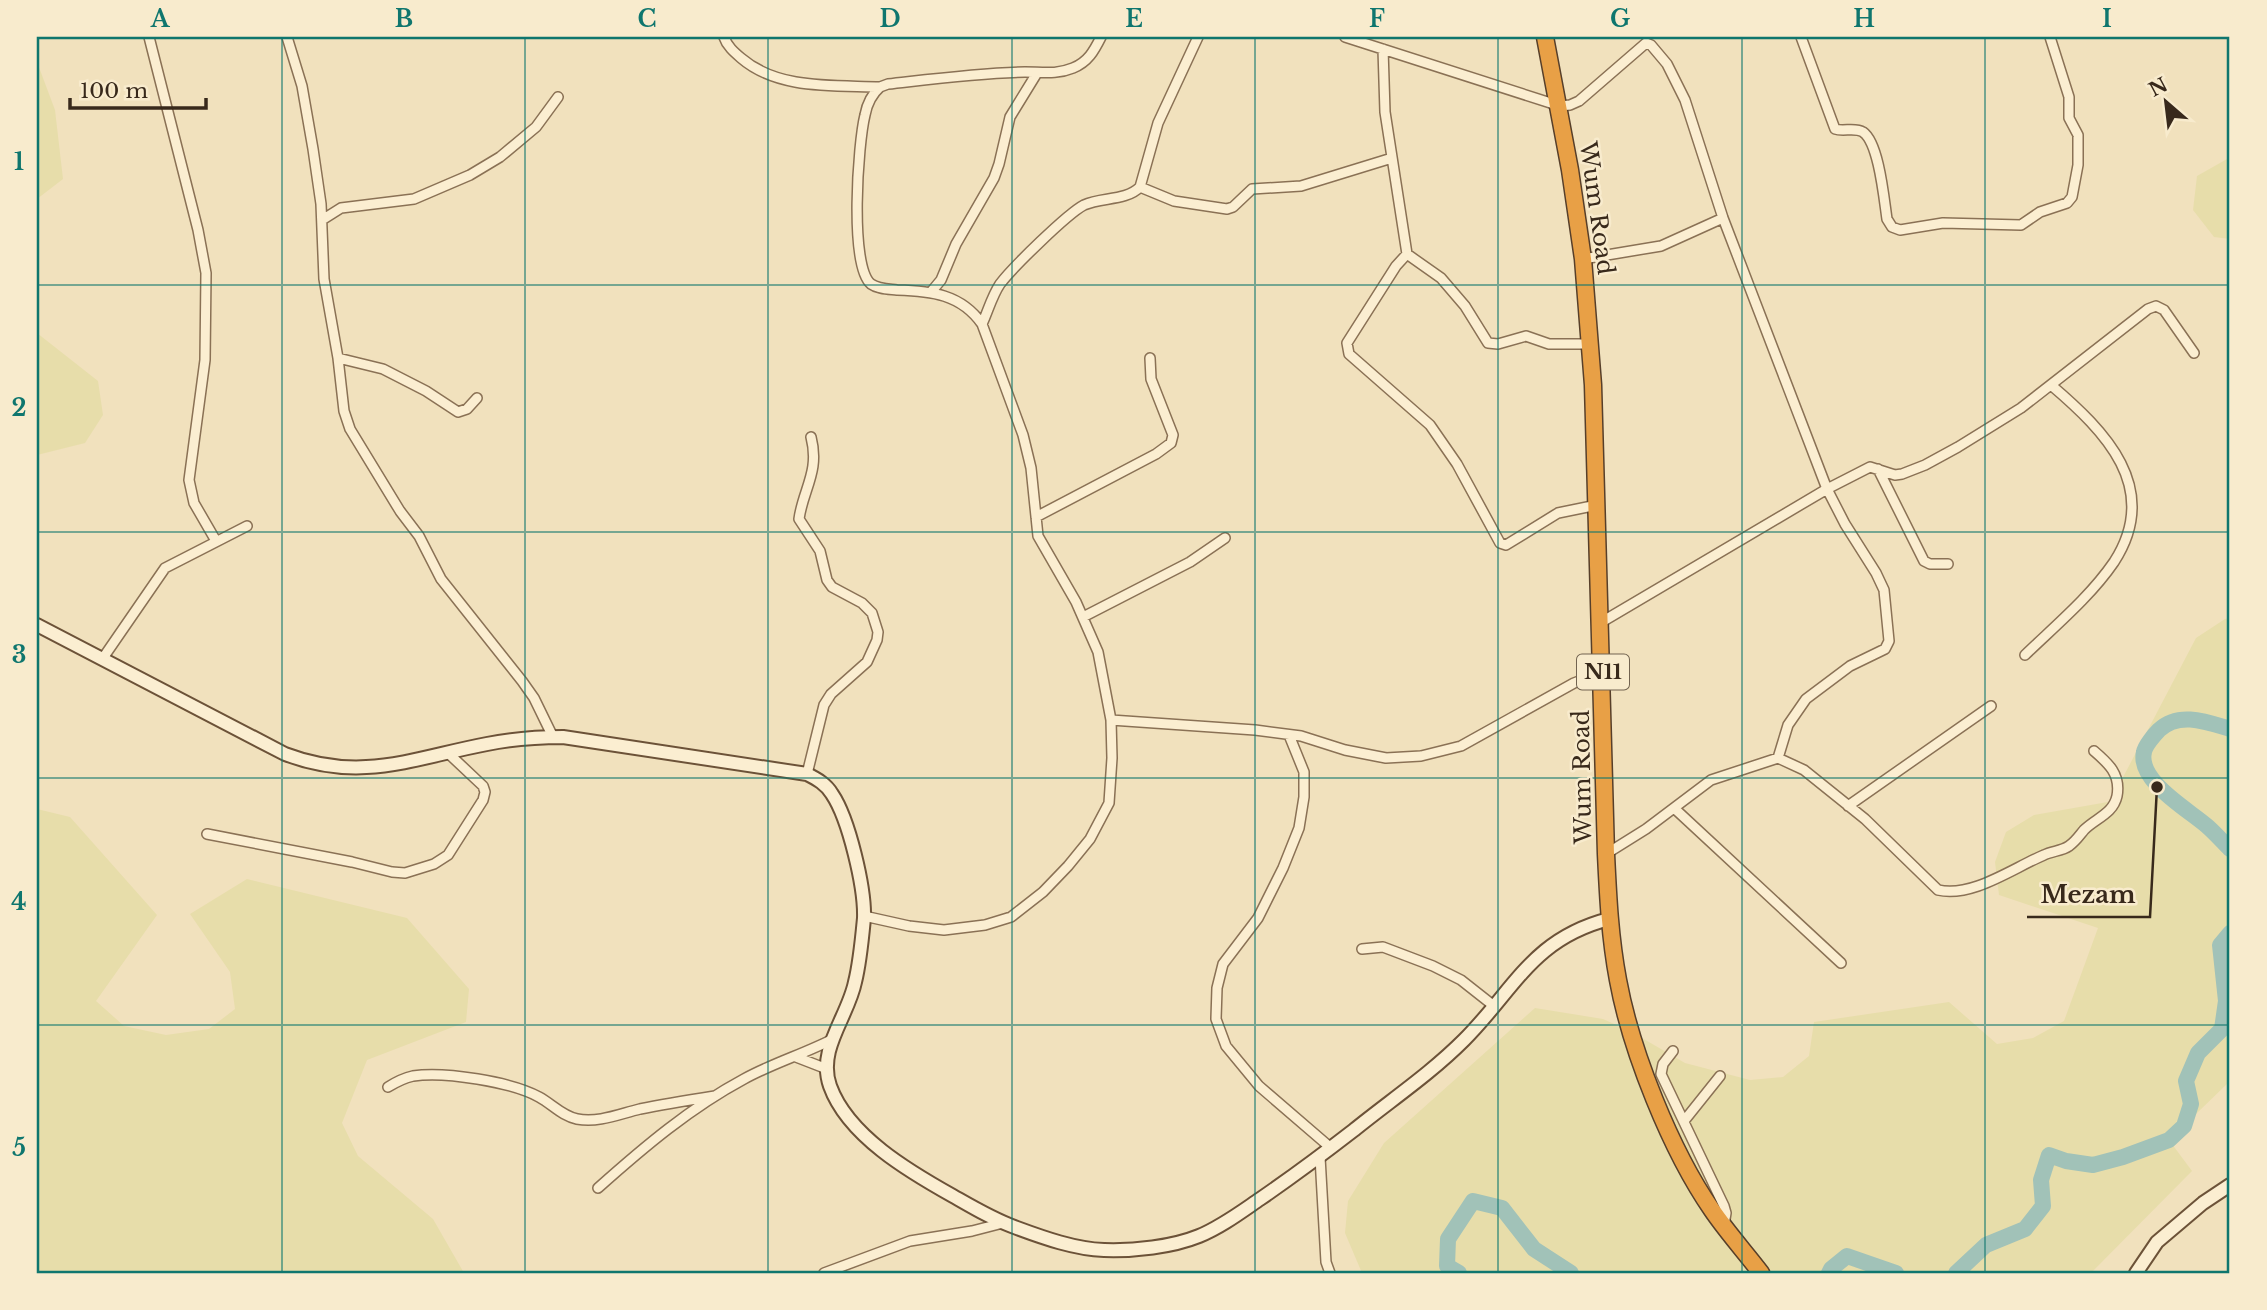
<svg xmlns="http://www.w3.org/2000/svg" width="2267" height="1310" viewBox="0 0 2267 1310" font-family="'Libre Baskerville',serif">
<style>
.farmland{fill:#e7ddaa}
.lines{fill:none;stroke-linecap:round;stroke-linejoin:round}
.river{stroke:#a1c2b8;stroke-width:16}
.street-casing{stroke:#8a7155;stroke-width:12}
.secondary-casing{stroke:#6c5238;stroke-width:16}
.highway-casing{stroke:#573f2a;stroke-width:19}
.street{stroke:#fbeed1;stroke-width:9}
.secondary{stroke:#fbeed1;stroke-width:12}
.highway{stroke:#e8a046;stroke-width:16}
.grid{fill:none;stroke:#0f766e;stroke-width:2;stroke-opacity:0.55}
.labels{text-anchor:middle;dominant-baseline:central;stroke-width:5;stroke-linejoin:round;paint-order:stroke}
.shield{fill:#f8ebcd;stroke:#726350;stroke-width:2}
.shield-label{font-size:21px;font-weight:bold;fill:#38291b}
.street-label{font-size:23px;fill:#38291b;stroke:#f8ebcd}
.leader{fill:none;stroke:#38291b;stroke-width:2.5}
.callout-dot{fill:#38291b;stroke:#f8ebcd;stroke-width:2.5}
.callout-label{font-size:24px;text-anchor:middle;font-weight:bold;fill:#38291b;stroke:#f8ebcd;stroke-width:5;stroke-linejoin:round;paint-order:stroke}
.neatline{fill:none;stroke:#0f766e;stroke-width:2.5}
.grid-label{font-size:23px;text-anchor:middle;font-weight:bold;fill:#0f766e}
</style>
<rect width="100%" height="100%" fill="#f1e1bd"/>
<path class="farmland" d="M37,62L55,110L63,179L37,199Z
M2227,159L2230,160V239L2214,237L2193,210L2197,176Z
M37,333L98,381L103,415L85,443L37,455Z
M2230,618V1075L2227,1084L2169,1140L2192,1171L2091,1273H1362L1345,1233L1348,1201L1384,1143L1535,1008L1603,1019L1630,1031L1685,1063L1750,1080L1783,1077L1809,1056L1814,1022L1949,1002L1997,1044L2033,1038L2064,1021L2098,928L1999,895L1995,862L2006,832L2034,815L2119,800L2120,783L2196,638L2225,619Z
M37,809L70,817L157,915L96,1001L124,1026L166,1035L209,1029L235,1009L230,972L190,914L247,879L407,918L469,989L466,1022L367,1060L342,1123L358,1156L433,1219L464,1273H37Z"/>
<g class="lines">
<path class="river" d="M2230,729C2207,722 2179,711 2159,730C2154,735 2145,746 2144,752C2137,781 2189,810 2207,826C2215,833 2223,842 2230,849
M1459,1273L1447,1266L1448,1239L1473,1201L1502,1208L1534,1249L1571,1273
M1829,1273L1831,1269L1847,1256L1896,1273
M1956,1273L1986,1245L2025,1229L2043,1206L2041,1180L2049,1155L2066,1161L2093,1165L2123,1157L2169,1140L2184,1126L2191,1104L2186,1081L2198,1053L2222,1029L2226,1001L2220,945L2230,933"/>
<g class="street-casing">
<path id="street" d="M149,37L198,230L206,273L205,360L189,480L194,503L216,541
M287,37L302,86L313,149L321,204L324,279L338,358L344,411L350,429L400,511L419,536L441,579L522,681L534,698L553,737
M724,37C727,46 734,52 741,58C778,90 834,85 880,87L888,84C933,79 979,73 1025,72C1042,72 1056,75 1073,68C1088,62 1094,51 1101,37
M1345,37L1560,106L1570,105L1579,101L1646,43L1651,45L1667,64L1685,100L1723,218L1827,489L1845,524L1876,573L1884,590L1889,641L1885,649L1850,666L1806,699L1788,725L1778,758
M1801,37L1835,129C1843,132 1855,127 1863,132C1879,143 1884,199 1887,219L1892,227L1900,230L1943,223L2021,225L2040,212L2067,203L2072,197L2078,165V135L2069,118V97L2050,37
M1383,49L1385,112L1407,254L1441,278L1465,306L1488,343L1498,344L1526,336L1549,344H1590
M1140,187L1174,201L1227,209L1233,207L1252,189L1301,186L1392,158
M322,220L341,208L414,199L470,175L500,157L536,127L558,97
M1407,254L1396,266L1347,343L1349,354L1430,425L1457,464L1500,543L1506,545L1558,513L1597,505
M1583,259L1661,246L1723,218
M931,292L941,280L956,244L994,178L999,164L1010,117L1037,73
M982,324C988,311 992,296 1000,284C1012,268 1067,214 1084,205C1102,197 1126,201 1140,187L1158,123L1198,37
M338,358L383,369L426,391L458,412L467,409L477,398
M1878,469L1924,561L1930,564H1948
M1036,517L1156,454L1171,443L1173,435L1151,379L1150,358
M1083,617L1190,562L1225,538
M1600,623L1827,489L1870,467L1895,475L1902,474L1925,465L1958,447L2021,408L2148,309L2156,306L2164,310L2194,353
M2025,655C2055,626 2090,597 2114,562C2162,488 2105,431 2051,385
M103,658L165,568L247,526
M1111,720L1255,730L1301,736L1345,750L1386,758L1421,756L1461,746L1574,683L1603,672
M1289,735L1304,772V797L1299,828L1283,868L1258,918L1223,964L1217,988L1216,1019L1226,1046L1259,1086L1331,1148
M807,774L824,705L831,694L867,662L877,640L878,632L872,613L862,603L832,587L827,580L820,551L799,519C803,489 820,472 811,437
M1848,806L1991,706
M1674,808L1841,963
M207,834L352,862L392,872L405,873L434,864L448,855L483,800L485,792L483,786L448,753
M1606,854L1646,829L1711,780L1778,758L1804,770L1865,819L1938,890C1972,898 2013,868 2044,855C2052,851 2062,851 2069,846C2076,841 2079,836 2084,830C2096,818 2113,814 2117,796C2121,774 2108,763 2094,751
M864,916L909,926L944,930L985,925L1011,917L1043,892L1068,866L1090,839L1109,803L1112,758L1111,720L1098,652L1076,602L1038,536L1031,468L1023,435L982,324C961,294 931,291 897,290C888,289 878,289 871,284C849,266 858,143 865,115C867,104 871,95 880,87
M1362,949L1383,947L1433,966L1461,980L1494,1006
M1673,1051L1663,1064L1661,1074L1724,1206L1726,1213L1724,1225
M796,1057L827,1069
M388,1087C396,1082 404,1078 413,1076C444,1071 512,1082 539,1097C552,1104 562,1116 577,1119C599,1123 619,1114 640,1109C665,1104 690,1100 715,1096
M1684,1121L1720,1076
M1320,1157L1326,1262L1330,1273
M598,1188C644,1147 690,1108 744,1079C773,1063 804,1054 833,1039
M824,1273L910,1241L972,1231L1003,1223"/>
</g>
<g class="secondary-casing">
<path id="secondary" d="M37,625L285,754C361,783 413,758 487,744C512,739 537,737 563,737L807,774C817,779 826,784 832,794C849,819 865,888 864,918C862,939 860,962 855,982C848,1017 817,1049 830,1086C848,1136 910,1172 953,1196C974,1208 994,1220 1017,1228C1044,1238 1075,1249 1104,1250C1134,1251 1172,1247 1199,1236C1221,1227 1241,1212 1260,1199C1292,1177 1323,1154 1354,1130C1391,1100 1430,1074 1464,1040C1515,989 1532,939 1609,919
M2136,1273L2157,1242L2203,1203L2230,1185"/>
</g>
<g class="highway-casing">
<path id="highway" d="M1545,37L1570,170L1583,259L1593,385L1606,854C1608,896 1610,938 1618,980C1631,1051 1671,1151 1712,1210C1727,1232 1745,1252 1761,1273"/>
</g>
<use href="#street" class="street"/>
<use href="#secondary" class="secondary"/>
<use href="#highway" class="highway"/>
</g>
<path class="grid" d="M282,37V1273M525,37V1273M768,37V1273M1012,37V1273M1255,37V1273M1498,37V1273M1742,37V1273M1985,37V1273M37,285H2230M37,532H2230M37,778H2230M37,1025H2230"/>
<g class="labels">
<rect class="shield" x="1577" y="654.5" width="52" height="35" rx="5"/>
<g class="shield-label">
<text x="1603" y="672">N11</text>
</g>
<g class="street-label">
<text transform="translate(1597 208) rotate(82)">Wum Road</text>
<text transform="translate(1582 777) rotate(-91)">Wum Road</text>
</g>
</g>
<path class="leader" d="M2157 787L2150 917H2027"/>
<circle class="callout-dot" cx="2157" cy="787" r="7"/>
<g class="callout-label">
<text x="2088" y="903">Mezam</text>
</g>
<rect width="2267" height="1310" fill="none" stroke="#f8ebcd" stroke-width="77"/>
<g transform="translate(2166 102) rotate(332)" stroke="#f8ebcd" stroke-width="5" paint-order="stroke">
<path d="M0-5L12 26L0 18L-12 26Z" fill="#38291b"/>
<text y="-10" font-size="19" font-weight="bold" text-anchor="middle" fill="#38291b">N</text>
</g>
<path d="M70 98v10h136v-10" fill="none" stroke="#38291b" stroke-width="3.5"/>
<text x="80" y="98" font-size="21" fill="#38291b" stroke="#f8ebcd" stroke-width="5" paint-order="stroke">100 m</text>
<rect x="38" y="38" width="2190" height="1234" class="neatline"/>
<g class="grid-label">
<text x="160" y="27">A</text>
<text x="404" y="27">B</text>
<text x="647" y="27">C</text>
<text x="890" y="27">D</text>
<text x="1134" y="27">E</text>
<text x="1377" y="27">F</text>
<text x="1620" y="27">G</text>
<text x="1864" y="27">H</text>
<text x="2107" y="27">I</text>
<text x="19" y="170">1</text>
<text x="19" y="416">2</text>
<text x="19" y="663">3</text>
<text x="19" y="910">4</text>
<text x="19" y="1156">5</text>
</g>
</svg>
